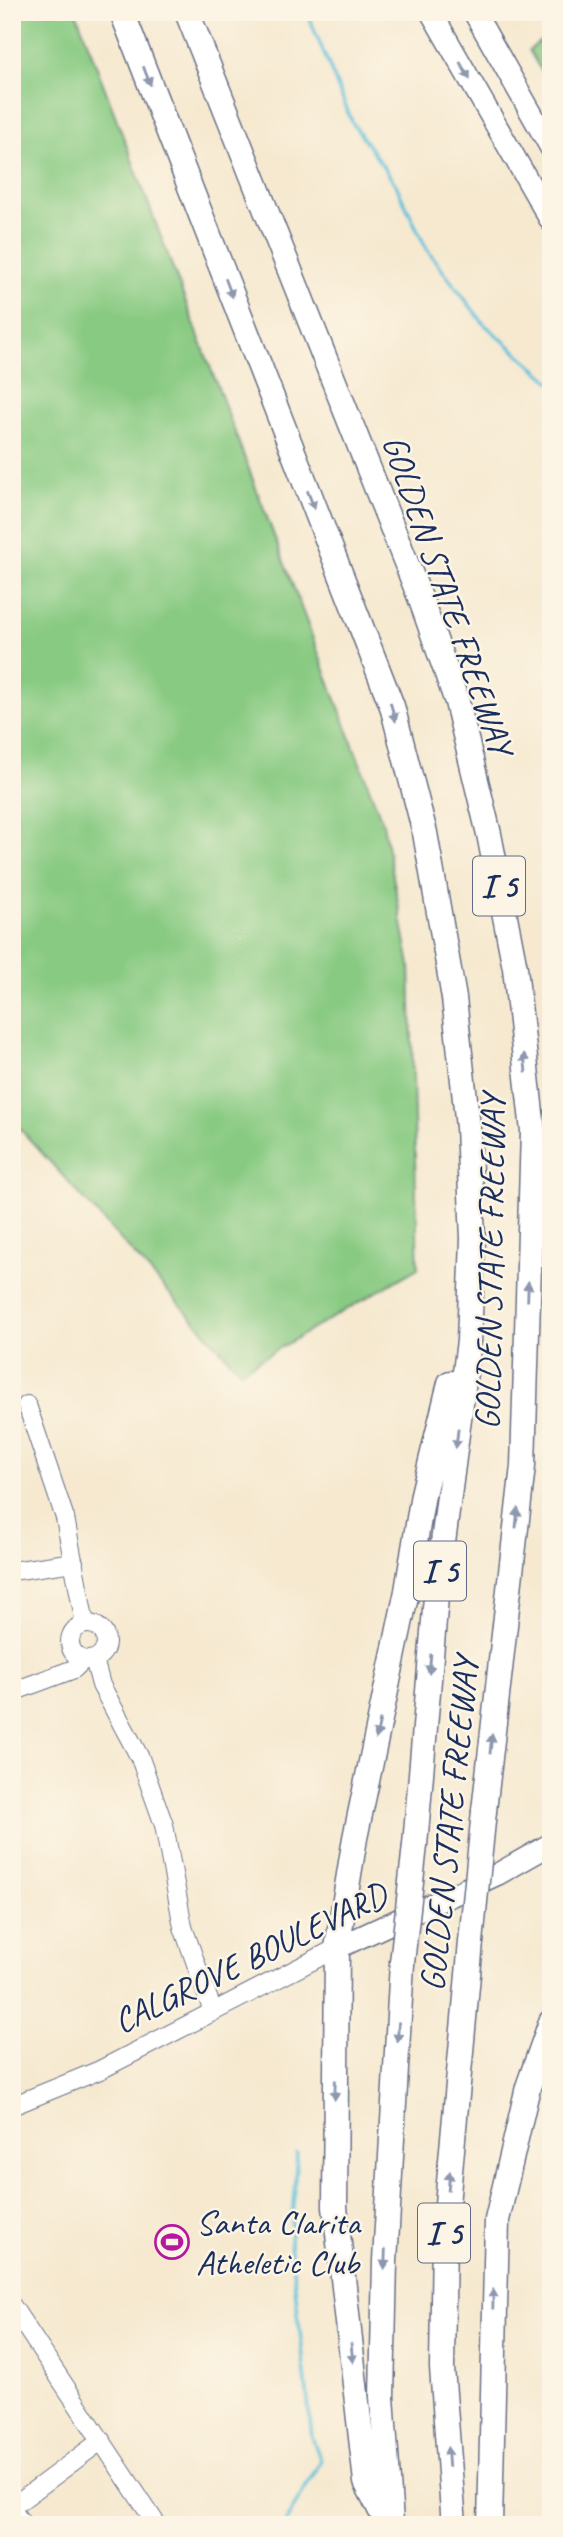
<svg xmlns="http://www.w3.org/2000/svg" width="563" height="2537" viewBox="0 0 563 2537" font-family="Caveat,sans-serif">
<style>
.green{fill:#88ca82;stroke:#527c70;stroke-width:2}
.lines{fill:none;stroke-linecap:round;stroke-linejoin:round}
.stream{stroke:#5dc0db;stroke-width:3.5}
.minor-casing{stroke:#687086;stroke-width:20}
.major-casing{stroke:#687086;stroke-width:24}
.highway-casing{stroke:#687086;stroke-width:27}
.minor{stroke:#fff;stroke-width:18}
.major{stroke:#fff;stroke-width:21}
.highway{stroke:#fff;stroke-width:24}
.highway-bridge-casing{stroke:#687086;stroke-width:27;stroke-linecap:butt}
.highway-bridge{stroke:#fff;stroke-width:24}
.oneway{fill:#8d97ae}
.labels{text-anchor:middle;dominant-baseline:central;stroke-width:5;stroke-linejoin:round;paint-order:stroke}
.shield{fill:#fcf5e5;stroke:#5e6a86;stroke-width:2}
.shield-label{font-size:33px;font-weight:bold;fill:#1b2f5e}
.street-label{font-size:35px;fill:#1b2f5e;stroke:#fcf5e5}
.poi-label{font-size:35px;fill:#1b2f5e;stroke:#fcf5e5;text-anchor:start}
</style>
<rect width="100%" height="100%" fill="#fcf5e5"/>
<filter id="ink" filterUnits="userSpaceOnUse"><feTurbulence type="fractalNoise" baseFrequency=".0143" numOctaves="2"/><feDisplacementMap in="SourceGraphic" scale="14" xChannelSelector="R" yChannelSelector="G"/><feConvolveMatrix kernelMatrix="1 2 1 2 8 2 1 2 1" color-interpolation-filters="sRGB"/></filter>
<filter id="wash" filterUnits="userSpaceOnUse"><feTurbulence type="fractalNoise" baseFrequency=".00686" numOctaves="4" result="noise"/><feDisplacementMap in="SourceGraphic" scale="28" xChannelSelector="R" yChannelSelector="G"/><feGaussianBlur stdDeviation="1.57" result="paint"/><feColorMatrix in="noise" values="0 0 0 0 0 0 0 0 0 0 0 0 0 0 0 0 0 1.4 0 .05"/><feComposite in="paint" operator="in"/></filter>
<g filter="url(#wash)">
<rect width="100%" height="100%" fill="#f6e9d0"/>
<path class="green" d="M12,12H76L383,824L410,965L418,1268L240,1371L12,1120Z
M551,33V88L529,50Z"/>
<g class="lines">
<path class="stream" d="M307,12L352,122L396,185L427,250L484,324L551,382
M12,1390L13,1392
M530,2131L551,2089
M284,2525L321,2461L312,2437L290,2243L297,2153"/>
</g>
</g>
<g filter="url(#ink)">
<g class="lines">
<g class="minor-casing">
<path id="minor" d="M27,1405L65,1518L85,1624
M12,1571L74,1562
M70 1642a18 18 0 1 1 36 0a18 18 0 1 1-36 0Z
M94,1659L101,1685L140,1758L164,1825L183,1927L213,2012
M12,1692L74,1669L83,1660
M12,2106L100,2070L337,1948
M12,2306L157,2525
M12,2507L102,2440
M12,2510L23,2525"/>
</g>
<g class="major-casing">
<path id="major" d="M431,12L551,221
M474,12L551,148
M337,1948L498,1874L551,1844"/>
</g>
<g class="highway-casing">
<path id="highway" d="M122,12L392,706L425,833L454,998L468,1127L473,1239L469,1341L436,1597L415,1845
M187,12L421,600L457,702L489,834L515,968L533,1131L523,1466L484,1811
M537,1145L551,1184
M391,2522L382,2397L385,2261L402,1963
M388,2525L366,2482L335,2207L337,1948L355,1838L407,1591L423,1494L450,1383
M454,2525L442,2368L444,2237L471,1942
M490,2525L497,2220L528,2087L551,2022"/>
</g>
<use href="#minor" class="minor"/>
<use href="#major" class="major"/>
<use href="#highway" class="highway"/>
<g class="highway-bridge-casing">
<path id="highway-bridge" d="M471,1942L484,1811
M402,1963L415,1845"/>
</g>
<use href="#highway-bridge" class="highway-bridge"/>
</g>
<defs><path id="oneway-solid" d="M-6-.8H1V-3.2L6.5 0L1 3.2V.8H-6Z" transform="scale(1.75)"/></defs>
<g class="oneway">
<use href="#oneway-solid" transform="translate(465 71) rotate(60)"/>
<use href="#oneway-solid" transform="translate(147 76) rotate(69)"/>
<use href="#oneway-solid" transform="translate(229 288) rotate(69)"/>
<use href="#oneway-solid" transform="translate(311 500) rotate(69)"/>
<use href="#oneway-solid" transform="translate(393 712) rotate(74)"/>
<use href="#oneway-solid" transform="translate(525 1063) rotate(-96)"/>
<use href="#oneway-solid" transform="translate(528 1291) rotate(-88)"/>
<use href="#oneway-solid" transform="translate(457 1438) rotate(97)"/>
<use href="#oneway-solid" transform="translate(517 1518) rotate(-84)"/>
<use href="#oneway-solid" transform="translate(430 1664) rotate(95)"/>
<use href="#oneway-solid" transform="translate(378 1729) rotate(102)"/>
<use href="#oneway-solid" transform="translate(491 1744) rotate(-84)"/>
<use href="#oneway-solid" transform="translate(398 2032) rotate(93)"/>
<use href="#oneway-solid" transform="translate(335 2090) rotate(92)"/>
<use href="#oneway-solid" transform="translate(449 2181) rotate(-85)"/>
<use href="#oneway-solid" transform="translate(385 2259) rotate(92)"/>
<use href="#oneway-solid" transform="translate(493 2299) rotate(-89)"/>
<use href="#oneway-solid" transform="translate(352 2353) rotate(84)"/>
<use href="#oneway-solid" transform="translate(448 2457) rotate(-94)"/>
</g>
</g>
<defs>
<g id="stadium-ring" transform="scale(1.75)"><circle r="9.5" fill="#fcf5e5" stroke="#b5179e" stroke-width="1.5"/><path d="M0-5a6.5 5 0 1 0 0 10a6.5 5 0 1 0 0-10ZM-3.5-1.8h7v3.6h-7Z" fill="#b5179e"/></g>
</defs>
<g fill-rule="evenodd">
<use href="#stadium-ring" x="172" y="2242"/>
</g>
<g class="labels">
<g class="shield">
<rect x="473" y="856.5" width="52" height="59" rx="5"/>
<rect x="414" y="1541.5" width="52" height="59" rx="5"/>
<rect x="418" y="2203.5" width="52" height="59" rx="5"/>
</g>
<g class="shield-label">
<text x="499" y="886">I 5</text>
<text x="440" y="1571">I 5</text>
<text x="444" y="2233">I 5</text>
</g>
<g class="street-label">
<text transform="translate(448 595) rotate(71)">GOLDEN STATE FREEWAY</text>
<text transform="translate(490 1262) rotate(-89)">GOLDEN STATE FREEWAY</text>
<text transform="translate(449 1824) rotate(-84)">GOLDEN STATE FREEWAY</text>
<text transform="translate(250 1958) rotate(-26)">CALGROVE BOULEVARD</text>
</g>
<g class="poi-label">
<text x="196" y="2222">Santa Clarita<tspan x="196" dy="40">Atheletic Club</tspan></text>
</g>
</g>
<rect width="563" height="2537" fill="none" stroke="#fcf5e5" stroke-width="42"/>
</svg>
